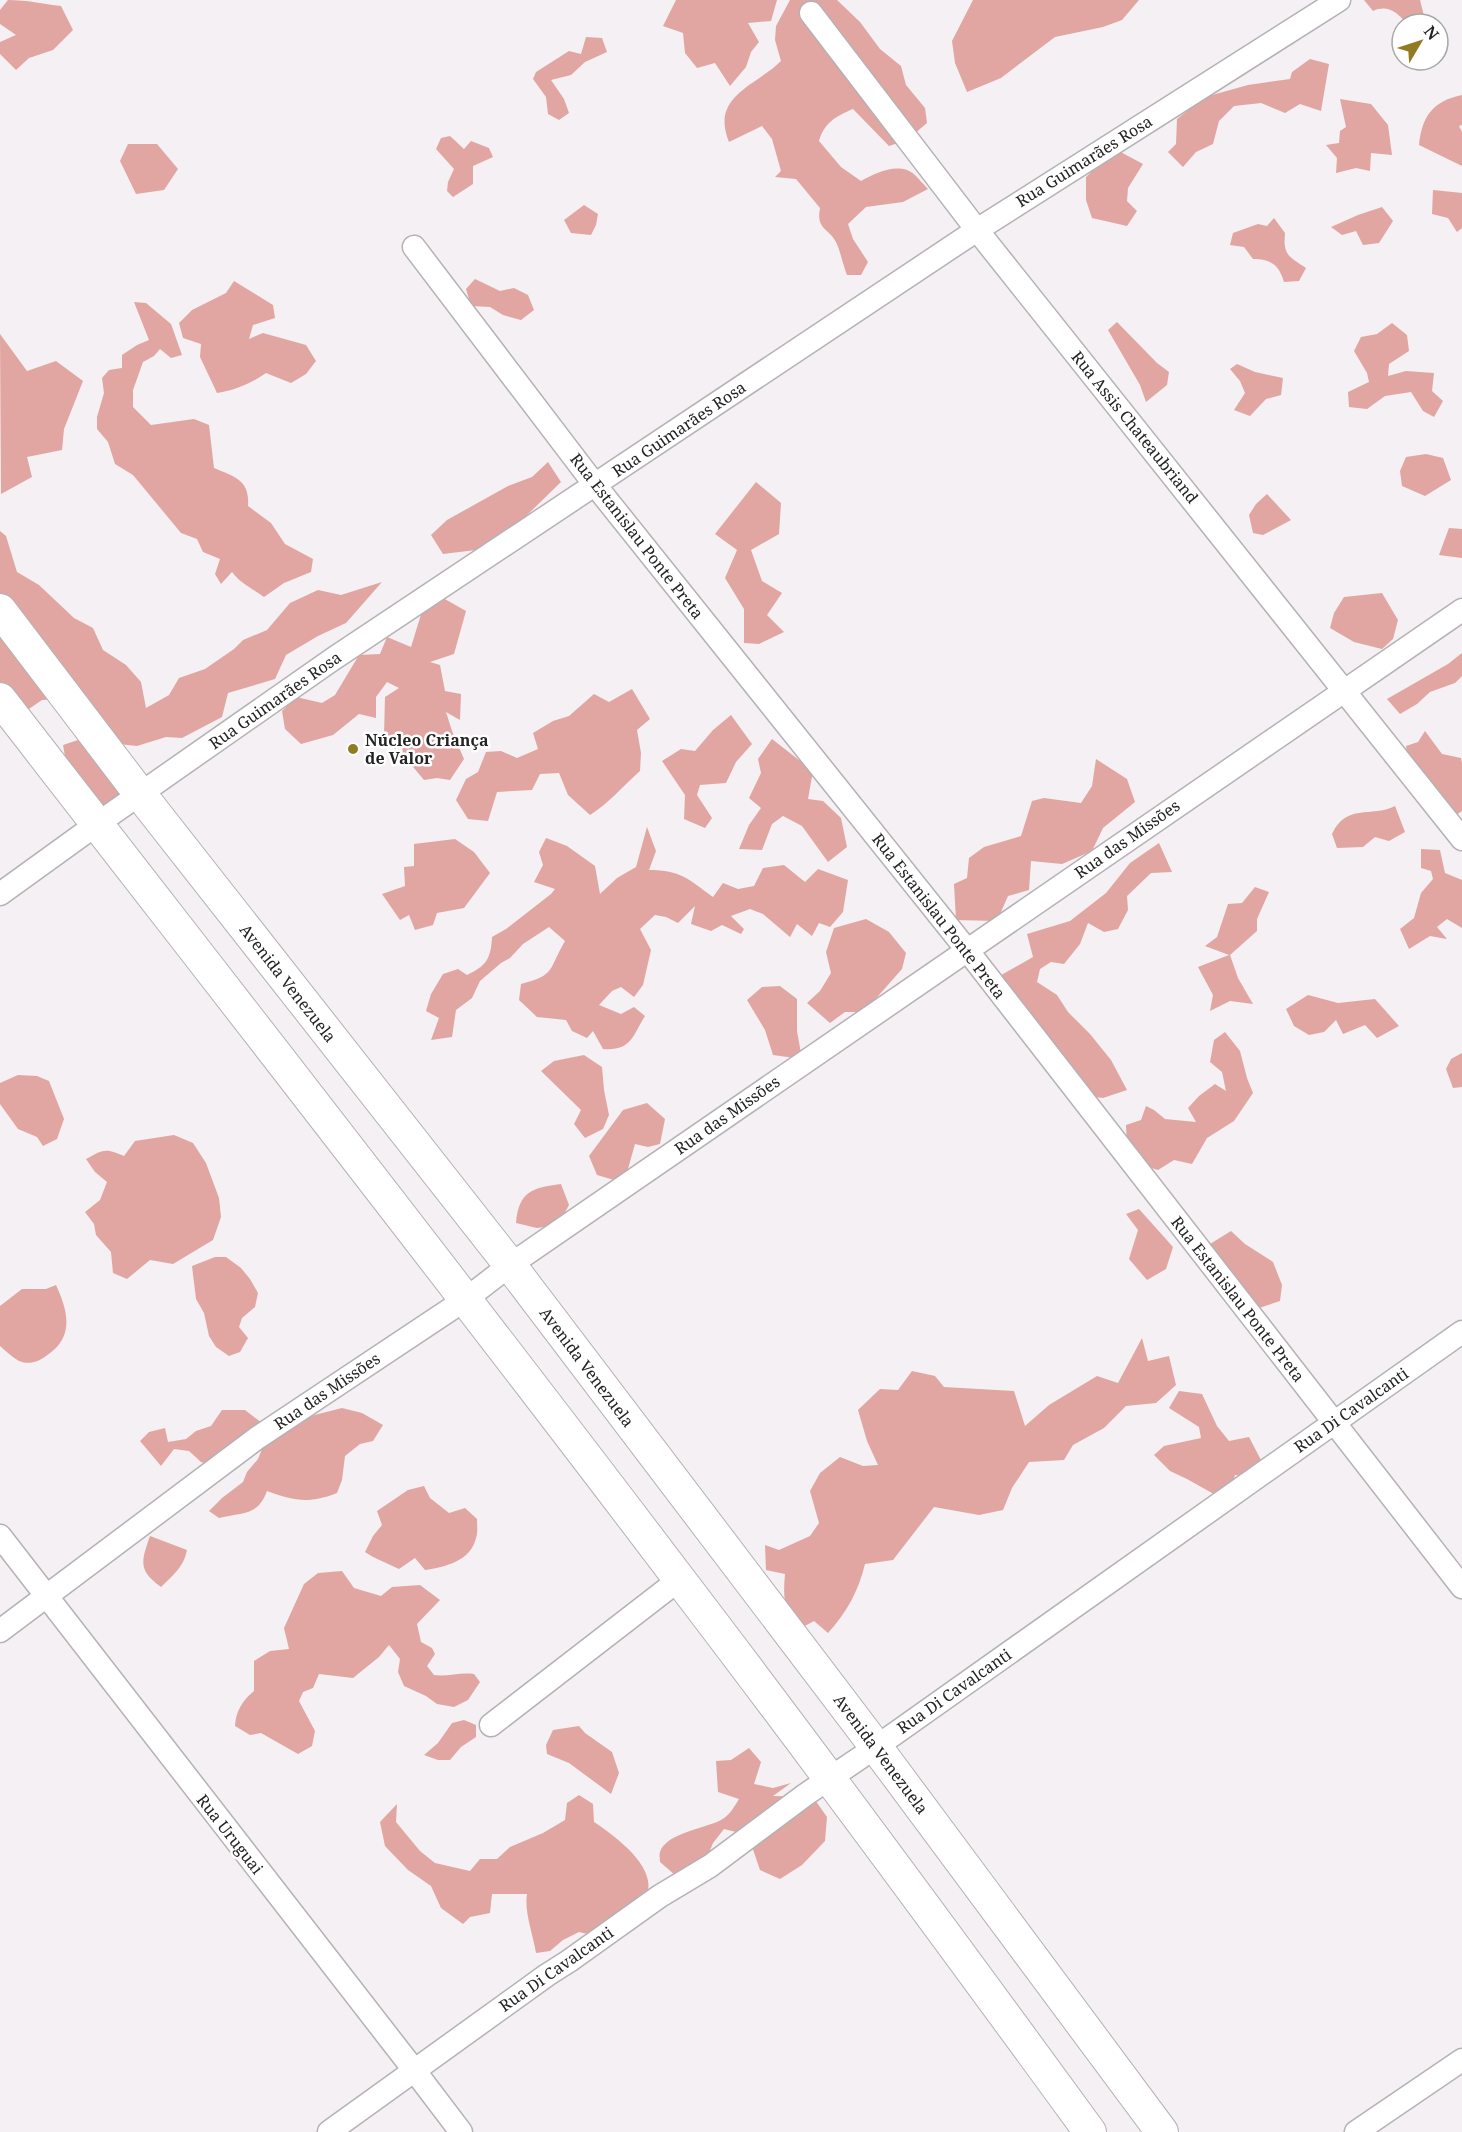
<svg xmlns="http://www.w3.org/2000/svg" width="1462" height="2132" viewBox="0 0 1462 2132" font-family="'Noto Serif',serif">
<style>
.forest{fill:#e1a6a1}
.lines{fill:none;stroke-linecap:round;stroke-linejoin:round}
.street-casing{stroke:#b5b1b4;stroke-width:25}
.secondary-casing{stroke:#b5b1b4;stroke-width:34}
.street{stroke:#fff;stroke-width:22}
.secondary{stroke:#fff;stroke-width:32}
.poi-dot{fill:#907b22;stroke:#fff;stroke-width:2}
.labels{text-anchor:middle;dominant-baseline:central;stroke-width:5;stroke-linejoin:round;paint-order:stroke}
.street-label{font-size:16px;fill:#242324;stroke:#fff}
.poi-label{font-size:16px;font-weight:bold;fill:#242324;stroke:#fff;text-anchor:start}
</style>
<rect width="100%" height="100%" fill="#f4f0f3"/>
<path class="forest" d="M8,0C27,0 43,4 61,6L73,30L53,50L29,58L16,70L0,54V42L16,35L0,24V10Z
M676,0H777L771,21L748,23L759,42L751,52L746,67L730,86L715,63L697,68L685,53L683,33L663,26Z
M790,0H837L860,22L880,49L901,66L906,85L925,108L927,123L907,140L889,146L853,109C836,116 824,123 819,141L841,167L861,181C874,174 891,165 907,170C914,172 922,183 928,189L903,202L866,207L848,224L853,239L868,262L861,275H847C843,265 840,250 836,242C828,227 816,230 820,208L796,179L775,177L781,171L772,139L762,126L729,142C710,96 756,86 781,61L775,40L776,26Z
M973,0H1139L1122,20L1103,27L1055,37L1001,78L967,92L955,63L952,41Z
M1364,0H1420L1426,24H1407C1398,13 1388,4 1373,11Z
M586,37L602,38L607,52L585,62L571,75L551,80L564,99L569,113L559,120L548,114L546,97L533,79L536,72L569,51L581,54Z
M1310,59L1329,64L1321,111L1300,104L1285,113L1261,103L1234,106L1219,121L1213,144L1196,152L1183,167L1168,152L1176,144L1177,119L1205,97L1248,85L1290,79L1292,72Z
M1462,95V125L1459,126L1462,132V166L1419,145C1422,116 1433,101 1462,95Z
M1340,99L1371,104L1388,125L1392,155L1371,153L1370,171L1356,168L1336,173L1337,158L1326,145L1339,143L1340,131L1346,127Z
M450,136L464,149L471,141L489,148L493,157L473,166V184L453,197L447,191L448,182L454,169L436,149L441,138Z
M128,144H157L178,169L164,190L136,194L120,161Z
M1115,149L1143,164L1128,188L1127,201L1137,211L1127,226L1092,218L1086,200V177Z
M1433,190L1462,193V228L1457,232L1448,218L1432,214Z
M584,205L598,214L596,225L591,235L571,233L564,220Z
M1382,207L1393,221L1379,243L1363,245L1356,231L1342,235L1331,227L1358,215Z
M1274,218L1285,233C1283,255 1288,256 1306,268L1299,281L1284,282C1279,265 1271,259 1253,259L1244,247L1230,245L1233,233L1258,224L1267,226Z
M475,279L500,291L514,288L528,295L534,310L521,320L503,315L490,307L471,306L466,289Z
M234,281L273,305L275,318L253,325L249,339L263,333L306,345L316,361L306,374L291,383L266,373C250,384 236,390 217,393L200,357L201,344L183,338L179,323L192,310L226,293Z
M134,302L146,303L171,324L182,355L171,358L160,349L154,356L143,362L133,390V407L151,425L194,419L209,425L214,468C235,477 250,480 248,506L271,523L285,544L313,559L311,572L284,583L264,597C252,588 241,584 232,572L221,584L215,574L220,559L203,552L197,539L181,533L133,475L115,464L108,442L97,429V417L104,393L102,378L109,370L122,368V355L137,345L149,340Z
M1117,322L1157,363L1169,372L1167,385L1146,402L1140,385L1108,330Z
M1392,323L1407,335L1409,351L1389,364L1388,376L1406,371L1434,373L1432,391L1443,401L1434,417L1423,411L1411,392L1385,396L1367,409L1349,407L1348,392L1369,382L1367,373L1354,351L1361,337L1377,334Z
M0,334L27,371L56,361L83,381L64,429L62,450L27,457L32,477L1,494Z
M1237,364L1255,372L1283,378L1281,395L1266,399L1250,416L1234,410L1245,393L1240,381L1230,369Z
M1426,454L1443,458L1451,480L1425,496L1402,486L1400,471L1406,457Z
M548,462L561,482L524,518L504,533L476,550L443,554L431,535L447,520L508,486L532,477Z
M756,482L781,503L779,534L751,550L762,581L782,593L767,615L784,632L759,644L744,643V609L725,578L737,550L715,534Z
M1267,494L1291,520L1263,535L1253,533L1249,515L1256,504Z
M1449,528L1462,529V558L1439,555Z
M0,531L6,536L17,572L39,585L74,618L93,628L103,650L126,665L141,682L146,708L169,695L179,678L205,669L234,649L243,640L267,630L290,603L318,590L341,595L382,582L346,623L318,636L286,655L275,679L228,693L222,717L182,738L166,737L137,746L109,743L43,640L19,610L0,601Z
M1382,593L1398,620L1393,639L1382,649L1354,642L1330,628L1334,613L1344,597Z
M443,598L466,611L454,654L430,662L440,665L445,691L461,694L460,720L446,712L452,731L464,759L450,780L437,778L424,780L403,755L402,745L395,749L384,736L385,697L399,688L387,682L376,697V718L359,714L333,735L301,744L285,729L282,711L296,697L322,703L335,695L359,655L380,654L387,637L411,647L423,608Z
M0,620L58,699L42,700L26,711L0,699Z
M1462,653V676L1455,683L1430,692L1417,704L1400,714L1387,699L1448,664Z
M632,689L650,719L637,730L641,753L640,771C623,786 609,803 590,815L568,795L559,773L540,774L532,790L497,792L488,821L468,819L456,800L466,779L478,772L486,752L501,751L517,758L538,749L533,733L553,721L569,716L594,694L609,702Z
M731,715L752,744L736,762L726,783L700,785L697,795L712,818L705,828L684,819L685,795L662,761L681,749L695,751L713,730Z
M86,729L125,781L123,802L102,810L66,762L63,745L78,740Z
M1425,731L1442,754L1461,758L1462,763V811L1449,820L1409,767L1406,746L1418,742Z
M772,739L813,771L808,799L823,801L841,818L847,847L828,862L802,826L783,816L772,824L762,850L739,849L749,825L761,808L749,798L761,773L758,759Z
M1096,759L1127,779L1135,802L1103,828L1092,851L1062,864L1031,861L1029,890L1008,896L997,921L956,920L954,884L967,878L969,858L984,847L1021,836L1032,801L1044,798L1081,803L1092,786Z
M1395,806L1405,832L1389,841L1375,837L1363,847L1337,848L1332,834C1346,803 1371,818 1395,806Z
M647,827L656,851L649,870C681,870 688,879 713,897L723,883L738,889L754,886L763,868L784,865L805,882L818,869L848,880L843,912L830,927L819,923L812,936L797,924L790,937L763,914L750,909L731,916L744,929L741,934L722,925L711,931L691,924L695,906L678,923L666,917L655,915L640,929L651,950L643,985L634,997L621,987L612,991L599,1005L621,1014L634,1007L645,1016C632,1037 631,1051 603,1049L593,1031L587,1038L572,1031L566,1020L537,1017L519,1000L521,984C556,975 548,970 565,941L549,927L523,944L510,958L501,963L480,981L472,998L456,1010L452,1037L431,1040L439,1018L426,1011L431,994L443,974L458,969L467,975C486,966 491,959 492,937L506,929L551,894L555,889L534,882L543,865L539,852L546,838L567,846L595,866L600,894L617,878L636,867Z
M455,839L474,852L490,873L464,908L437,913L433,925L415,930L409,915L400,920L382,894L405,886L404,867L414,866V844Z
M1159,843L1172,872L1151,873L1127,896L1128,910L1118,929L1104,932L1088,923L1080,944L1064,964L1051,962L1040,969L1037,982L1057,995L1068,1012L1090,1034L1111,1060L1127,1090L1103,1098L1077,1095L996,978L1033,957L1027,934L1070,921L1106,893L1130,863Z
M1421,849L1440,850L1445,873L1462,880V928L1447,919L1437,927L1447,939L1430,936L1409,949L1400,929L1414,918L1421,893L1433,879L1431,871L1421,868Z
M1255,887L1269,892L1257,919V931L1230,955L1238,978L1253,1004L1230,1001L1210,1011L1213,995L1198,967L1229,955L1205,946L1217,937L1228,904L1242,903Z
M866,919L889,932L906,953L902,969L864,1012H845L830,1023L807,1003L820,991L831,973L826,952L834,928Z
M780,986L797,999V1031L802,1059L773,1055L765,1030L747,1000L762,987Z
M1308,995L1338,1003L1375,999L1399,1026L1377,1038L1365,1025L1343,1034L1336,1020L1324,1032L1309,1035L1294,1026L1286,1009Z
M1225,1032L1240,1051L1247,1078L1253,1093L1234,1121L1207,1138L1192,1164L1174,1160L1158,1170L1145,1166L1127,1148L1126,1125L1141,1120L1146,1106L1154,1110L1165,1119L1196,1122L1188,1108L1199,1096L1215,1084L1226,1091L1222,1072L1210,1062L1214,1040Z
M1462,1053V1087L1453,1088L1446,1069L1451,1059Z
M584,1055L602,1067L604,1090L609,1115L603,1129L585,1138L574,1124L581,1110L541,1071L554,1061Z
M18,1075L37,1076L49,1081L64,1119L57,1139L43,1146L37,1137L18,1129L0,1104V1083Z
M647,1103L665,1119L660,1144L648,1147L635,1144L626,1176L614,1180L597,1175L589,1156L623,1110Z
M174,1135L193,1143L206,1163L219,1198L221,1217L213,1240L173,1264L150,1260L127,1279L113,1273L111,1252L96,1235L94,1224L85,1212L100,1200L107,1182L95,1172L86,1159C104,1149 105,1148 124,1156L135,1141Z
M561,1184L569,1205L558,1225L537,1228L516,1223C519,1191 532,1188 561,1184Z
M1139,1209L1173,1247L1166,1269L1147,1280L1129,1259L1138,1230L1126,1214Z
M1231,1231L1245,1244L1273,1262L1282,1285L1280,1301L1256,1309L1202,1249Z
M215,1257H226L241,1268L250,1279L258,1293L255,1307L242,1318L239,1327L248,1338L240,1352L229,1356L216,1347L209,1336L204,1313L196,1299L192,1266Z
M56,1285C69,1313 74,1338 46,1356C38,1362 29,1365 19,1361C12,1357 6,1351 0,1346V1306L22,1289H46Z
M1142,1338L1148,1361L1169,1356L1176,1385L1156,1403L1126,1406L1104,1428L1073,1445L1064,1460L1029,1462L1012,1488L1003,1510L979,1515L934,1507L893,1560L865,1564C858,1592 847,1612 828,1633L814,1621L801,1628C783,1614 783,1595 785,1574L766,1570L765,1545L779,1550L810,1536L819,1523L810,1491L820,1473L840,1457L863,1466L878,1465L867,1441L858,1410L880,1389L898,1390L912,1371L935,1376L944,1387L1014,1391L1025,1426L1049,1405L1097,1376L1118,1383Z
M1179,1391L1202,1394L1217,1426L1229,1441L1249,1437L1262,1462L1254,1478L1235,1475L1228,1502L1187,1479L1170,1471L1154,1455L1164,1446L1201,1438L1199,1427L1169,1408Z
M342,1408L362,1413L383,1425L373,1441L360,1444L345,1456L342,1480L337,1493C309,1504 294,1501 267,1491C258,1516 243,1512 219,1518L209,1511L222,1498L243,1482L247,1472L258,1459L264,1444L226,1471L201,1462L189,1451L174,1449L161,1466L140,1441L149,1432L165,1428L168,1442L186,1439L196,1431L211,1426L222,1410H245L262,1423L299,1419Z
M424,1486L430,1498L449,1513L465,1508L477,1519C477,1525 478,1533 476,1538C471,1561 445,1567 425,1570L415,1558L399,1569L373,1557L365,1552L373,1536L382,1525L377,1511L408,1490Z
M150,1536L187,1550C184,1567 172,1576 161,1587C138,1570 141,1562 150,1536Z
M342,1571L354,1588L381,1596L392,1587L420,1585L440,1600L417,1624L421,1642L432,1648L435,1654L427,1666L434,1675C447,1677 460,1672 474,1674L480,1682L468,1700L454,1707L437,1704L426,1696L404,1686L398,1672L400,1659L389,1645L379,1657L353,1678L319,1674L313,1688L303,1692L299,1701L315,1731L312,1746L298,1754L261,1733L250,1735L235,1726C236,1711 242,1701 254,1691V1661L270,1651L289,1649L284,1628L304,1584L318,1573Z
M464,1720L476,1725V1737L461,1747L450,1760H438L424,1755L438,1743L452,1723Z
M579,1726L585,1733L612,1752L619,1773L611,1794L569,1763L547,1754L546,1745L553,1730Z
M749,1748L761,1762L754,1784L773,1788L791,1783L773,1796L813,1797L827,1817L825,1841L802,1865L780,1879L760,1870L748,1835L724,1829L713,1843L704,1865L675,1875L660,1862C660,1859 659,1855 660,1852C666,1833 706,1828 721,1820C730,1815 734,1807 739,1799L718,1792L716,1761L731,1760Z
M579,1795L593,1804L594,1822C615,1836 665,1872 643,1901C635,1912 612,1928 601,1937L579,1932L563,1940L550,1951L536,1953C533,1934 524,1912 527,1894H492L490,1913L470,1917L463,1924L441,1908L431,1886L408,1870L385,1846L380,1822L397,1804L396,1822L420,1851L435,1863L470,1871L480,1859H497L510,1847L543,1833L565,1820L567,1803Z"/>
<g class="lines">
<g class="street-casing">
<path id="street" d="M811,13L977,230L1462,839
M414,247L595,485L967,950L1462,1587
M0,894L97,824L333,659L977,230L1339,0
M0,1536L414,2070L461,2132
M0,1631L257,1438L466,1299L510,1265L1462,610
M491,1725L680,1579
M329,2132L547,1975L569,1961L660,1896L710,1866L805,1795L876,1747L1462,1332
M1356,2132L1462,2060"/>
</g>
<g class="secondary-casing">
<path id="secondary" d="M0,610L140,794L510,1265L876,1747L1162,2132
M0,699C227,992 456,1284 680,1580C819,1762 955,1947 1090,2132"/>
</g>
<use href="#street" class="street"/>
<use href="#secondary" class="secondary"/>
</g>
<circle class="poi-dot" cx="353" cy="749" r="6"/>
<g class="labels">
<g class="street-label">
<text transform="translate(1084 161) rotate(-32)">Rua Guimarães Rosa</text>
<text transform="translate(1135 427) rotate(51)">Rua Assis Chateaubriand</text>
<text transform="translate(679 429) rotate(-34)">Rua Guimarães Rosa</text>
<text transform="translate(637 536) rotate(52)">Rua Estanislau Ponte Preta</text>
<text transform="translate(275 700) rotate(-35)">Rua Guimarães Rosa</text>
<text transform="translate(1127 839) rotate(-35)">Rua das Missões</text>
<text transform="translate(939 916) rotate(52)">Rua Estanislau Ponte Preta</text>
<text transform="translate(288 983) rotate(52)">Avenida Venezuela</text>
<text transform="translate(727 1115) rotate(-35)">Rua das Missões</text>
<text transform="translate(1238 1299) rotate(52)">Rua Estanislau Ponte Preta</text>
<text transform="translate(587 1367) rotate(53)">Avenida Venezuela</text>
<text transform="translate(327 1391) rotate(-34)">Rua das Missões</text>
<text transform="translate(1351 1410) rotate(-35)">Rua Di Cavalcanti</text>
<text transform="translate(954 1691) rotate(-35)">Rua Di Cavalcanti</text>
<text transform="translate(881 1754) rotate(53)">Avenida Venezuela</text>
<text transform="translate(230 1834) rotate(52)">Rua Uruguai</text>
<text transform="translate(556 1969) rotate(-35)">Rua Di Cavalcanti</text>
</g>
<g class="poi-label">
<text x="365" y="740">Núcleo Criança<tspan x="365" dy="18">de Valor</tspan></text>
</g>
</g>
<g transform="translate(1420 42) rotate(51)"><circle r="28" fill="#ffffff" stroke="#a7a7a7" stroke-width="1.5"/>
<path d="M0-4.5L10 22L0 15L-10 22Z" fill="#907b22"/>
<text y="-9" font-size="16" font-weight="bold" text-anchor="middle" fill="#242324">N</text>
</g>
</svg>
